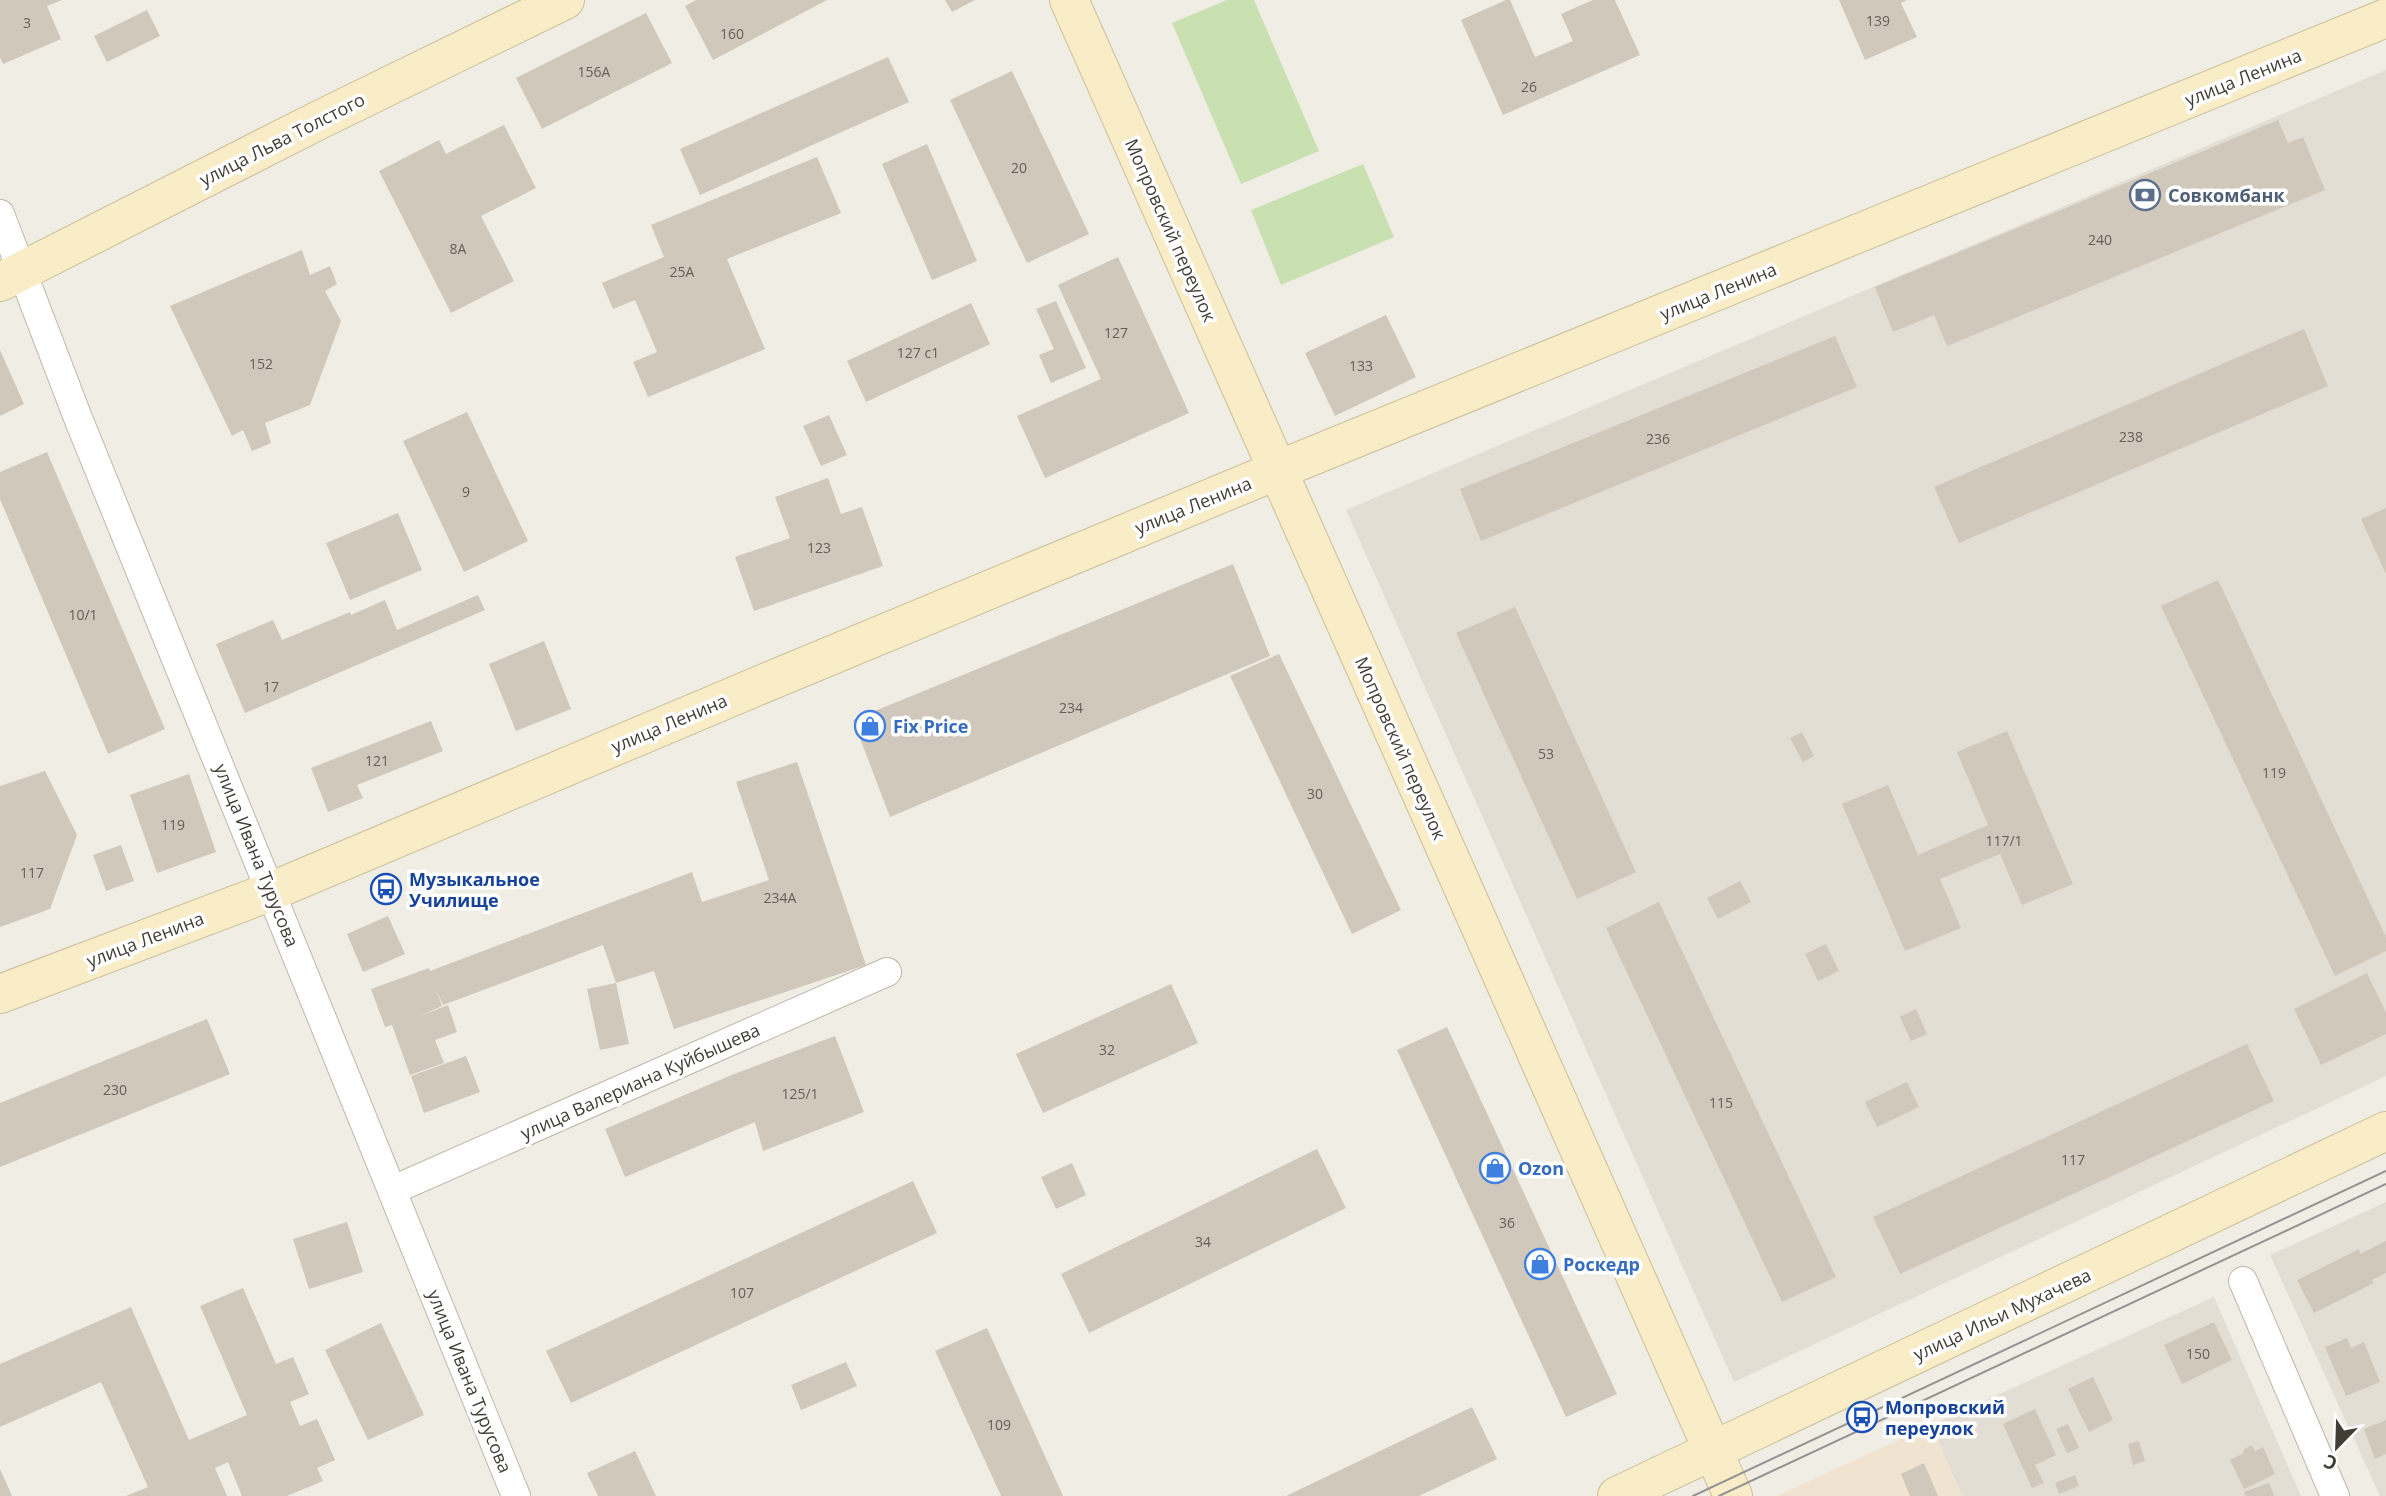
<svg xmlns="http://www.w3.org/2000/svg" width="2386" height="1496" viewBox="0 0 2386 1496" font-family="'Open Sans',sans-serif">
<style>
.residential{fill:#e3ded3}
.commercial{fill:#f0e4d1}
.green{fill:#c9e0b1}
.building{fill:#d0c8bb}
.lines{fill:none;stroke-linecap:round;stroke-linejoin:round}
.street-casing{stroke:#bdb7ab;stroke-width:30}
.secondary-casing{stroke:#cbbf98;stroke-width:40}
.street{stroke:#fff;stroke-width:28}
.secondary{stroke:#f8edc6;stroke-width:38}
.tram{stroke:#939393;stroke-width:2}
.labels{text-anchor:middle;dominant-baseline:central;stroke-width:7;stroke-linejoin:round;paint-order:stroke}
.number-label{font-size:14px;fill:#656056}
.street-label{font-size:18px;fill:#413d35;stroke:#fff}
.service-label{font-size:18px;font-weight:bold;fill:#4e5e75;stroke:#fff;text-anchor:start}
.shop-label{font-size:18px;font-weight:bold;fill:#366cbe;stroke:#fff;text-anchor:start}
.transit-label{font-size:18px;font-weight:bold;fill:#164399;stroke:#fff;text-anchor:start}
</style>
<rect width="100%" height="100%" fill="#f0ede4"/>
<path class="residential" d="M2386,70V1076L1734,1382L1346,510Z
M2386,1202V1496H2380L2270,1255Z
M2214,1297L2301,1496H1962L1931,1425Z"/>
<path class="commercial" d="M1931,1425L1962,1496H1777Z"/>
<path class="green" d="M1227,0H1254L1319,151L1241,184L1172,23Z
M1363,164L1394,237L1281,285L1251,210Z"/>
<path class="building" d="M0,0H62L47,6L61,39L3,64L0,57Z
M696,0H827L713,60L685,6Z
M945,0H975L952,12Z
M1506,0H1510L1535,57L1573,41L1561,14L1593,0H1615L1640,55L1503,115L1461,20Z
M1839,0H1907L1901,3L1917,37L1865,60Z
M147,10L160,36L107,62L94,36Z
M646,13L672,63L542,129L516,78Z
M888,57L909,102L700,195L680,149Z
M1012,71L1089,234L1027,263L950,100Z
M2278,120L2288,143L2303,137L2325,190L1947,346L1934,315L1893,332L1875,287Z
M504,125L536,188L481,216L514,281L451,313L379,171L439,140L446,154Z
M927,144L977,261L932,280L882,164Z
M817,157L841,213L727,259L765,349L648,397L633,362L657,352L635,300L613,309L602,283L664,257L651,225Z
M302,250L310,275L330,266L337,284L325,291L341,321L310,405L265,423L271,443L252,451L243,430L232,436L170,306Z
M1118,257L1189,413L1045,478L1017,416L1101,379L1058,285Z
M1056,301L1086,368L1051,383L1039,355L1054,349L1036,309Z
M971,303L990,344L866,402L847,361Z
M1386,315L1416,377L1335,416L1305,353Z
M2304,329L2328,386L1959,543L1934,487Z
M1835,336L1857,387L1481,541L1460,489Z
M0,350L24,404L0,416Z
M467,412L528,541L464,572L403,441Z
M829,415L847,455L821,466L803,426Z
M47,452L165,729L108,754L0,499V472Z
M828,478L841,514L862,507L883,566L754,611L735,557L790,538L775,497Z
M2386,508V574L2361,519Z
M398,513L422,570L350,600L326,543Z
M1233,564L1270,656L890,817L853,720Z
M2218,580L2386,937V951L2335,976L2161,606Z
M478,595L485,610L245,713L216,644L273,620L282,640L350,612L351,615L385,600L397,630Z
M1515,607L1636,872L1577,899L1456,633Z
M544,641L571,709L516,731L489,664Z
M1279,654L1401,910L1352,934L1230,676Z
M431,721L443,751L357,785L363,798L328,812L311,768Z
M2007,731L2073,884L2022,905L2000,854L1940,879L1961,928L1905,951L1842,804L1888,785L1918,855L1988,825L1957,752Z
M1802,732L1814,756L1803,762L1790,738Z
M797,762L866,965L674,1029L654,971L616,983L603,945L443,1005L437,991L442,1006L420,1016L448,1005L457,1032L435,1040L444,1063L410,1075L392,1025L385,1027L371,989L429,968L430,971L692,872L702,902L769,880L736,782Z
M45,771L77,835L50,909L0,927V786Z
M189,774L216,852L157,873L130,795Z
M121,845L134,881L106,891L93,855Z
M1740,881L1751,902L1718,919L1707,898Z
M1659,902L1836,1277L1782,1302L1606,928Z
M388,916L405,954L363,972L347,934Z
M1826,944L1839,971L1818,981L1805,954Z
M2367,973L2386,1013V1034L2321,1065L2294,1009Z
M616,983L629,1044L600,1050L587,989Z
M1171,984L1198,1043L1043,1113L1016,1054Z
M1916,1009L1927,1034L1911,1041L1900,1017Z
M207,1019L230,1074L0,1167V1103Z
M1447,1027L1617,1394L1566,1417L1397,1050Z
M835,1036L864,1112L763,1151L755,1122L625,1177L605,1129L734,1074Z
M2247,1044L2274,1101L1900,1274L1873,1217Z
M466,1056L480,1092L424,1113L411,1076Z
M1907,1082L1919,1107L1877,1127L1865,1102Z
M1317,1149L1346,1208L1089,1333L1061,1274Z
M1072,1163L1086,1195L1056,1209L1041,1177Z
M913,1181L937,1233L571,1403L546,1351Z
M347,1222L363,1272L309,1289L293,1239Z
M2386,1241V1273L2372,1280L2374,1283L2314,1313L2297,1280L2359,1249L2360,1254Z
M243,1288L276,1364L293,1357L309,1394L290,1402L300,1426L317,1419L335,1460L317,1468L323,1481L287,1496H242L228,1462L215,1468L227,1496H126L148,1487L101,1382L0,1427V1364L131,1307L189,1440L247,1415L200,1306Z
M2214,1322L2232,1360L2182,1384L2164,1345Z
M381,1323L424,1415L368,1440L325,1350Z
M987,1328L1063,1496H1001L935,1351Z
M2347,1338L2351,1348L2364,1342L2380,1382L2346,1396L2325,1347Z
M846,1362L857,1386L801,1410L791,1385Z
M2093,1377L2113,1420L2089,1432L2068,1389Z
M1472,1407L1497,1459L1419,1496H1286Z
M2035,1409L2056,1455L2035,1465L2044,1483L2032,1488L2003,1424Z
M2386,1420V1454L2375,1459L2364,1429Z
M2068,1424L2079,1448L2067,1453L2056,1429Z
M2139,1441L2145,1461L2133,1465L2128,1444Z
M2252,1445L2255,1451L2263,1447L2275,1474L2244,1489L2230,1460L2244,1453L2243,1450Z
M635,1451L656,1496H598L587,1473Z
M1924,1463L1938,1496H1910L1901,1474Z
M0,1469L12,1496H0Z
M2075,1475L2079,1486L2059,1494L2055,1483Z
M2269,1483L2274,1496H2246L2244,1492Z"/>
<g class="lines">
<g class="street-casing">
<path id="street" d="M0,214L78,418L516,1496
M393,1190L887,972
M2243,1281L2335,1496"/>
</g>
<g class="secondary-casing">
<path id="secondary" d="M1069,0L1733,1496
M0,282L319,120L565,0
M0,994L272,891L772,680L1278,470L2386,18
M1617,1496L2386,1131"/>
</g>
<use href="#street" class="street"/>
<use href="#secondary" class="secondary"/>
<path class="tram" d="M1693,1496L2386,1171
M1719,1496L2386,1184"/>
</g>
<defs>
<g id="bank-ring" transform="scale(1.575)"><circle r="9.5" fill="#fff" stroke="#5c6f8a" stroke-width="1.5"/><path d="M-6-4H6V4H-6ZM0-2.3a2.3 2.3 0 1 0 0 4.6a2.3 2.3 0 1 0 0-4.6Z" fill="#5c6f8a"/></g>
<g id="shop-ring" transform="scale(1.575)"><circle r="9.5" fill="#fff" stroke="#3f7fe0" stroke-width="1.5"/><path d="M-5-2.5h2.3a2.7 3.5 0 0 1 5.4 0H5L5.5 6h-11ZM-1.5-2.5h3a1.5 2.3 0 0 0-3 0Z" fill="#3f7fe0"/></g>
<g id="bus-ring" transform="scale(1.575)"><circle r="9.5" fill="#fff" stroke="#1a4fb4" stroke-width="1.5"/><path d="M-5-6H5V4H4V6H2V4H-2V6H-4V4H-5ZM-3.5-4V0h7V-4ZM-3.5 1.2v1.5H-2V1.2ZM2 1.2v1.5H3.5V1.2Z" fill="#1a4fb4"/></g>
</defs>
<g fill-rule="evenodd">
<use href="#bank-ring" x="2145" y="195"/>
<use href="#shop-ring" x="870" y="726"/>
<use href="#bus-ring" x="386" y="889"/>
<use href="#shop-ring" x="1495" y="1168"/>
<use href="#shop-ring" x="1540" y="1264"/>
<use href="#bus-ring" x="1862" y="1417"/>
</g>
<g class="labels">
<g class="number-label">
<text x="1878" y="20">139</text>
<text x="27" y="22">3</text>
<text x="732" y="33">160</text>
<text x="594" y="71">156А</text>
<text x="1529" y="86">26</text>
<text x="1019" y="167">20</text>
<text x="2100" y="239">240</text>
<text x="458" y="248">8А</text>
<text x="682" y="271">25А</text>
<text x="1116" y="332">127</text>
<text x="918" y="352">127 с1</text>
<text x="261" y="363">152</text>
<text x="1361" y="365">133</text>
<text x="2131" y="436">238</text>
<text x="1658" y="438">236</text>
<text x="466" y="491">9</text>
<text x="819" y="547">123</text>
<text x="83" y="614">10/1</text>
<text x="271" y="686">17</text>
<text x="1071" y="707">234</text>
<text x="1546" y="753">53</text>
<text x="377" y="760">121</text>
<text x="2274" y="772">119</text>
<text x="1315" y="793">30</text>
<text x="173" y="824">119</text>
<text x="2004" y="840">117/1</text>
<text x="32" y="872">117</text>
<text x="780" y="897">234А</text>
<text x="1107" y="1049">32</text>
<text x="115" y="1089">230</text>
<text x="800" y="1093">125/1</text>
<text x="1721" y="1102">115</text>
<text x="2073" y="1159">117</text>
<text x="1507" y="1222">36</text>
<text x="1203" y="1241">34</text>
<text x="742" y="1292">107</text>
<text x="2198" y="1353">150</text>
<text x="999" y="1424">109</text>
</g>
<g class="street-label">
<text transform="translate(2243 77) rotate(-22)">улица Ленина</text>
<text transform="translate(282 139) rotate(-27)">улица Льва Толстого</text>
<text transform="translate(1171 230) rotate(66)">Мопровский переулок</text>
<text transform="translate(1718 291) rotate(-22)">улица Ленина</text>
<text transform="translate(1193 505) rotate(-22)">улица Ленина</text>
<text transform="translate(669 723) rotate(-23)">улица Ленина</text>
<text transform="translate(1401 748) rotate(66)">Мопровский переулок</text>
<text transform="translate(257 855) rotate(68)">улица Ивана Турусова</text>
<text transform="translate(145 939) rotate(-21)">улица Ленина</text>
<text transform="translate(640 1081) rotate(-24)">улица Валериана Куйбышева</text>
<text transform="translate(2002 1314) rotate(-25)">улица Ильи Мухачева</text>
<text transform="translate(470 1381) rotate(68)">улица Ивана Турусова</text>
</g>
<g class="service-label">
<text x="2168" y="195">Совкомбанк</text>
</g>
<g class="shop-label">
<text x="893" y="726">Fix Price</text>
<text x="1518" y="1168">Ozon</text>
<text x="1563" y="1264">Роскедр</text>
</g>
<g class="transit-label">
<text x="409" y="879">Музыкальное<tspan x="409" dy="21">Училище</tspan></text>
<text x="1885" y="1407">Мопровский<tspan x="1885" dy="21">переулок</tspan></text>
</g>
</g>
<g transform="translate(2337 1447) rotate(203)" stroke="#ffffff" stroke-width="5" paint-order="stroke">
<path d="M0-5L12 26L0 18L-12 26Z" fill="#413d35"/>
<text y="-10" font-size="19" font-weight="bold" text-anchor="middle" fill="#413d35">С</text>
</g>
</svg>
